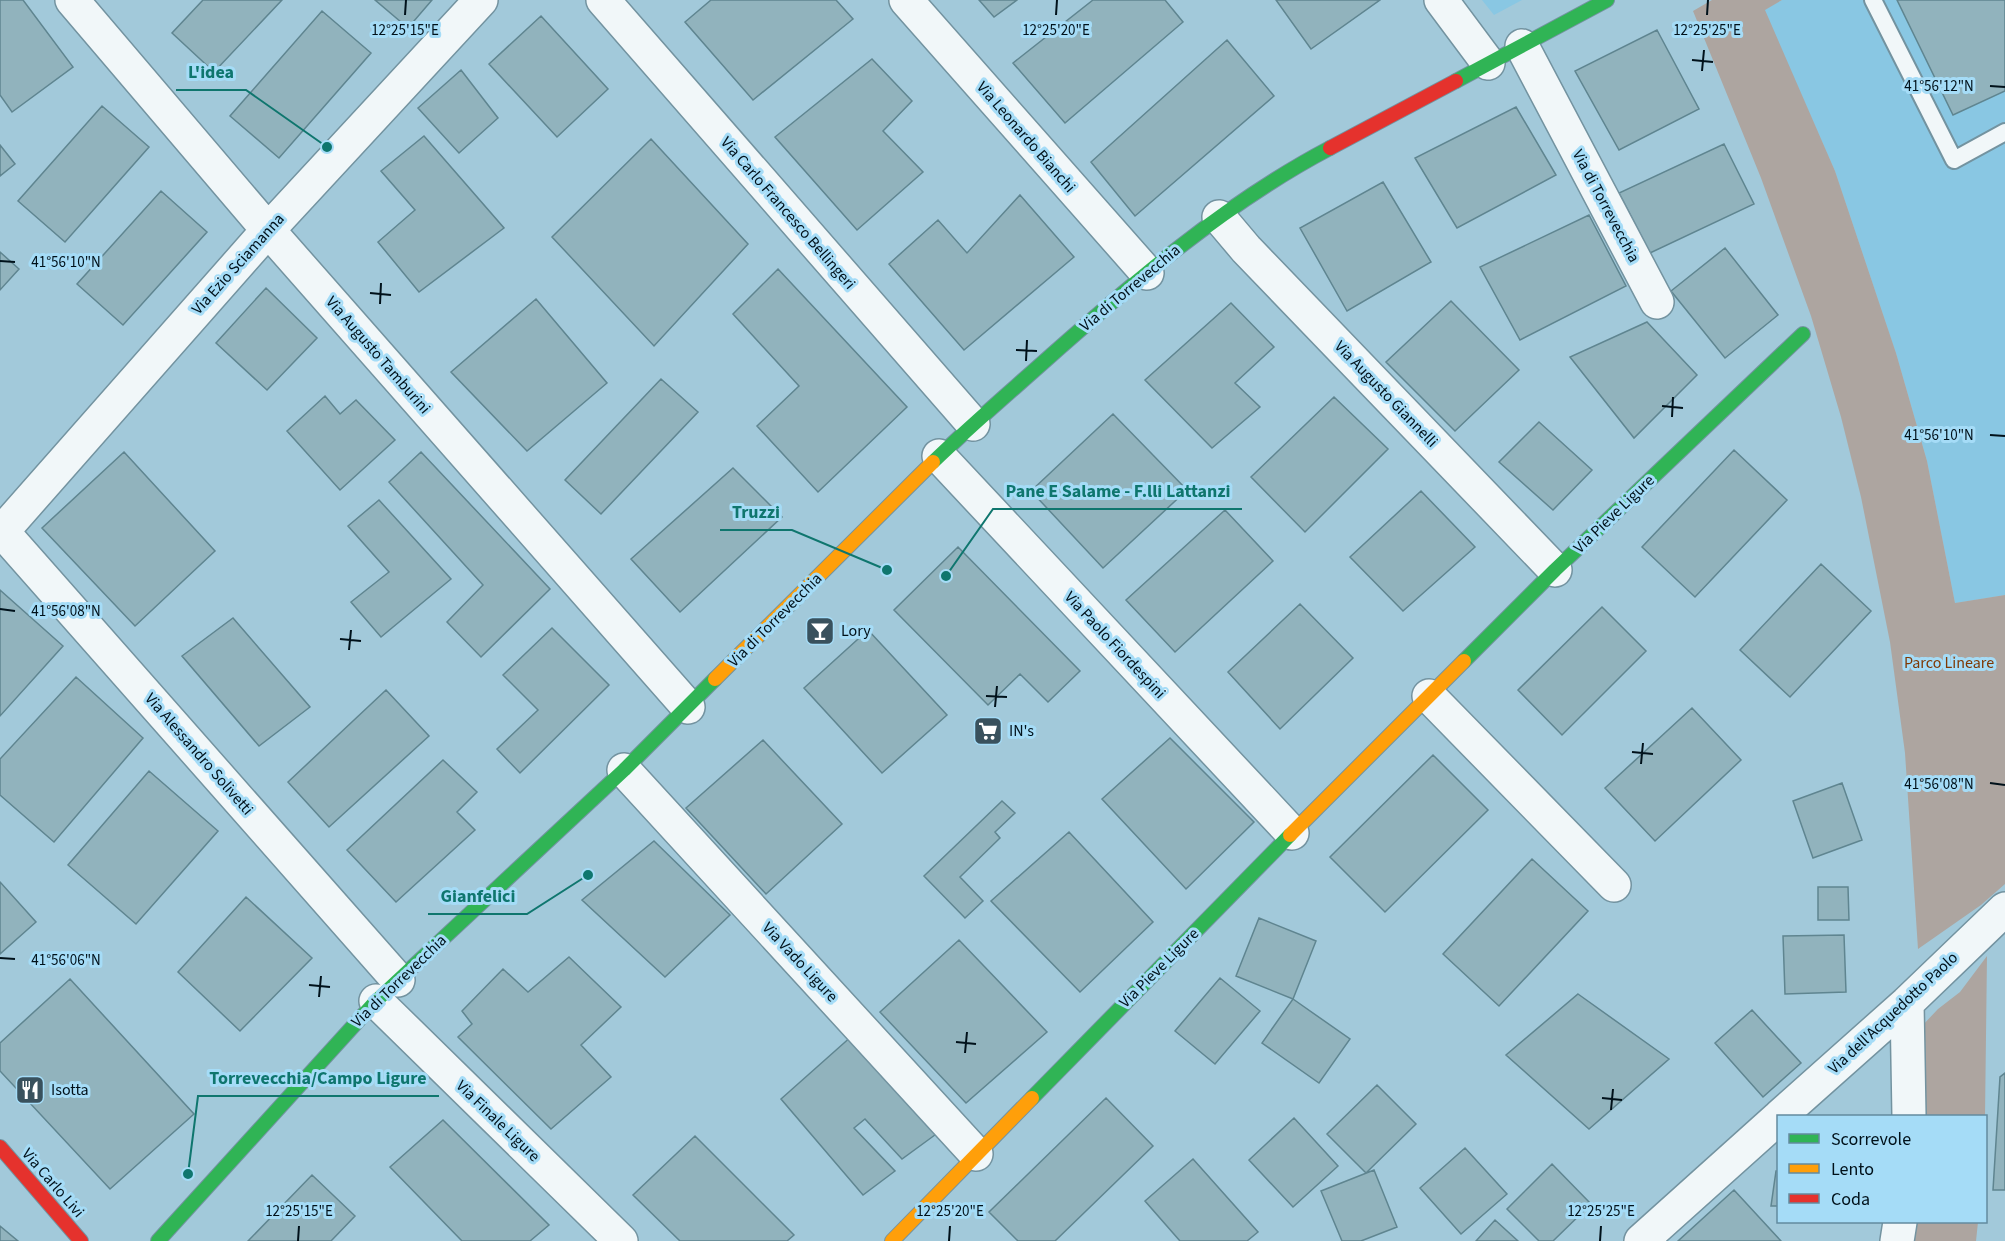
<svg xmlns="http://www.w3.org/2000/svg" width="2005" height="1241" viewBox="0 0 2005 1241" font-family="'Source Sans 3',sans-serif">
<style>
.built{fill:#89c7e3}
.green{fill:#ada5a0}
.building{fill:#91b3bd;stroke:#5f8590;stroke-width:1.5}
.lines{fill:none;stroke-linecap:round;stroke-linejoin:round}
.lane-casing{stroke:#7393a0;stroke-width:20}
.street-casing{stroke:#7393a0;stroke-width:36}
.fast-casing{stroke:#7393a0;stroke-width:16}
.slow-casing{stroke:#7393a0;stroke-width:16}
.jam-casing{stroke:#7393a0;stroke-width:16}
.lane{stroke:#f1f7f9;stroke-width:16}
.street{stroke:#f1f7f9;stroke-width:33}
.fast{stroke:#30b455;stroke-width:14}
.slow{stroke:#ff9f0a;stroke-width:14}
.jam{stroke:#e5322d;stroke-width:14}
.ticks{fill:none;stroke:#00111a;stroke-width:2}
.labels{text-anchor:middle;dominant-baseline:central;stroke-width:6;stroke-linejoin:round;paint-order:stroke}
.street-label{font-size:16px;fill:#00111a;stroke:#a5dcf7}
.poi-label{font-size:16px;fill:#00111a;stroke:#a5dcf7;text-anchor:start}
.park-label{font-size:16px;fill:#7f3803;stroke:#a5dcf7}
.ticks-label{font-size:15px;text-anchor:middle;fill:#00111a;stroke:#a5dcf7;stroke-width:6;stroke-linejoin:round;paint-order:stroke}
.leader{fill:none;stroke:#0f766e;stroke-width:2}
.callout-dot{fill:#0f766e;stroke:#a5dcf7;stroke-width:2}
.callout-label{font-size:18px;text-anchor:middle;font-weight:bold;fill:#0f766e;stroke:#a5dcf7;stroke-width:6;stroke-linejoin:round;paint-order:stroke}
</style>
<rect width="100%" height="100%" fill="#a2c9da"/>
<path class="built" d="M1482,0H1522L1494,15Z
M1782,0H2005V595L1955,603L1927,461L1896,353L1835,171L1764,10Z"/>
<path class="green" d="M1712,0H1782L1765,10L1835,171L1896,353L1927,461L1955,603L2005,595V884L1981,905L1918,949L1905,753L1890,642L1861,497L1841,417L1811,316L1761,178L1693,11Z
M1987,956L1985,1116H1918L1921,1027L1938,1009L1960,992Z
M1909,1222H1978L1976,1241H1907Z"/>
<path class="building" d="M0,0H23L73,67L12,112L0,95Z
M203,0H282L214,72L172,33Z
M375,0H432L408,28Z
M711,0H836L853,19L753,100L685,22Z
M979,0H1017L994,17Z
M1093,0H1165L1183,22L1065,123L1013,63Z
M1276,0H1380L1311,49Z
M1897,0H2005V91L1953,115Z
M322,11L371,53L279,158L230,116Z
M541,16L608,89L557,137L489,64Z
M1657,30L1699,109L1619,150L1575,71Z
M1227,40L1274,96L1135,216L1091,162Z
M872,59L912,101L883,131L923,172L857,230L775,137Z
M461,70L498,118L459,153L418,108Z
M102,106L149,147L65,242L18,201Z
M1516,107L1556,175L1457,228L1415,158Z
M424,136L504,228L419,292L378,242L415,210L381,171Z
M651,139L748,244L654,346L552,237Z
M1724,144L1754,204L1650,253L1619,193Z
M0,145L15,164L0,176Z
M1383,182L1431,262L1347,311L1300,228Z
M161,191L207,232L123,325L77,284Z
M1020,195L1074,257L964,350L889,264L938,220L967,253Z
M1589,215L1626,286L1520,340L1480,267Z
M1725,248L1778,315L1725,358L1671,291Z
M0,252L19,269L0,290Z
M778,269L907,407L818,492L757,426L799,386L733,314Z
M266,288L317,338L267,390L216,343Z
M536,299L607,383L527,451L451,372Z
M1451,301L1519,370L1455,431L1386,362Z
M1231,303L1274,347L1235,383L1260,407L1212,448L1145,380Z
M1647,322L1697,375L1634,438L1570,357Z
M661,379L698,412L601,514L565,480Z
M325,396L340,414L356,400L395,440L340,490L287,431Z
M1334,397L1388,449L1305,532L1251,477Z
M1113,414L1187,490L1103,568L1031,491Z
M1539,422L1592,470L1553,510L1499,462Z
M1734,450L1787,500L1695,597L1642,547Z
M124,452L215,551L135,626L42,528Z
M421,452L550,589L481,657L447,622L483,585L389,482Z
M733,468L782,517L680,612L631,559Z
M1421,491L1475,547L1403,611L1350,557Z
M379,500L451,579L381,637L351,602L389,572L348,526Z
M1225,510L1273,561L1175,652L1126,600Z
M958,547L1080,671L1048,702L1020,674L988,705L894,610Z
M1821,564L1871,611L1790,697L1740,650Z
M0,590L63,646L0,716Z
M1300,604L1353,658L1280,729L1228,672Z
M1602,607L1646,651L1562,735L1518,690Z
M233,618L310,707L259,746L182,656Z
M552,628L609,685L520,773L497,749L538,710L503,675Z
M868,630L947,715L882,773L804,688Z
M76,677L143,738L54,842L0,795V759Z
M386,690L429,736L329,827L288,782Z
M1692,708L1741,760L1655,841L1605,788Z
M1170,738L1254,822L1186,889L1102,799Z
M763,740L842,824L766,894L686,808Z
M1433,755L1488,810L1385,912L1330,857Z
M443,760L477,792L457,812L475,830L396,902L347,850Z
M149,771L218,831L136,924L68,865Z
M1842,783L1862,840L1813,858L1793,801Z
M1002,801L1015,813L995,832L1000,838L960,877L983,901L965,918L924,876Z
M1069,832L1153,922L1080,992L991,901Z
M654,841L730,915L665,977L582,900Z
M1532,859L1588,911L1499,1006L1443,954Z
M0,882L36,922L0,954Z
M1818,887H1848L1849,920H1818Z
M246,897L312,958L240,1031L178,972Z
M1259,918L1316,941L1293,999L1236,976Z
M1844,935L1846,992L1785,994L1783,936Z
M959,940L1047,1032L966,1103L880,1012Z
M569,957L621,1007L581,1045L611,1077L551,1129L458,1037L472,1024L462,1011L503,969L528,992Z
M1220,978L1260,1011L1215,1064L1175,1031Z
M70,979L194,1114L110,1189L0,1071V1043Z
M1578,994L1669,1059L1589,1129L1506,1055Z
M1293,999L1350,1039L1319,1083L1262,1043Z
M1752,1010L1801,1063L1763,1097L1715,1043Z
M853,1035L939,1132L902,1159L865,1119L854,1128L895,1171L863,1195L781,1099Z
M2005,1073V1190H1993L2000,1077Z
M1377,1085L1416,1124L1366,1173L1327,1134Z
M1106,1098L1153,1146L1055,1241H1018L989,1212Z
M1294,1118L1338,1166L1293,1207L1249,1160Z
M443,1120L549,1225L530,1241H462L390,1167Z
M695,1136L794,1235L787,1241H680L633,1195Z
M1465,1148L1507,1194L1461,1234L1420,1188Z
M1193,1159L1258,1232L1247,1241H1180L1145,1201Z
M1552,1164L1591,1204L1553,1241H1539L1507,1209Z
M1374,1170L1397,1227L1361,1241H1342L1321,1191Z
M1776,1171H1778V1206H1771Z
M312,1175L355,1216L331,1241H248Z
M1734,1190L1781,1241H1678Z
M1495,1220L1518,1241H1476Z
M0,1226L18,1241H0Z"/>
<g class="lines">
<g class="lane-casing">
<path id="lane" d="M1873,0L1954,160L2005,132"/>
</g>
<g class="street-casing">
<path id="street" d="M72,0L268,230L688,707
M603,0L973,424
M906,0L1147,273
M1441,0L1488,63
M1522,46L1657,302
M1219,217L1246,249L1555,570
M939,456L1292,833
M0,529L398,980
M0,534L268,230L481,0
M1429,696L1614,885
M624,770L976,1154
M376,1001L621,1241
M1907,1003L1909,1116
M1780,1116L1907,1003L2005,909
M1641,1241L1778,1118
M1897,1241L1900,1222"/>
</g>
<g class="fast-casing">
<path id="fast" d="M1456,81L1607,0
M933,462C967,429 1003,398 1038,367C1129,286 1222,205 1330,148
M1464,661L1555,570L1803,334
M1032,1098L1290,835
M158,1241L376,1001L624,770L715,679"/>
</g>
<g class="slow-casing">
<path id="slow" d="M715,679L933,462
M1290,835L1464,661
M892,1241L1032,1098"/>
</g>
<g class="jam-casing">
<path id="jam" d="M1330,148L1456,81
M0,1147L81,1241"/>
</g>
<use href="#lane" class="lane"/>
<use href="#street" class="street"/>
<use href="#fast" class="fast"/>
<use href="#slow" class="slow"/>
<use href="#jam" class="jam"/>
</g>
<path class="ticks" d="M405,15L406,0M1056,15L1057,0M1707,15L1708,0M1692,60L1713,62M1702,71L1704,50M1990,86L2005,87M0,261L15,262M370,293L391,295M380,304L381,283M1016,350L1037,351M1026,361L1027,340M1662,406L1683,408M1672,417L1673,397M1990,435L2005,436M0,609L15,611M340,639L361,641M349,650L351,630M986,696L1007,697M995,707L997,686M1632,752L1653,754M1641,764L1643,743M1990,783L2005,785M0,958L15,959M309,985L330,987M319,997L321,976M956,1042L976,1044M965,1053L967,1032M1602,1098L1622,1100M1611,1110L1613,1089M298,1241L299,1226M949,1241L950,1226M1600,1241L1601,1226"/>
<defs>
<g id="bar-square" transform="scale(1.5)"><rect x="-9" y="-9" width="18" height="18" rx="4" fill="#39515d" stroke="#a5dcf7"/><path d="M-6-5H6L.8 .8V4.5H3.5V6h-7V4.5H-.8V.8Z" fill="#fff"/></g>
<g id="supermarket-square" transform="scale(1.5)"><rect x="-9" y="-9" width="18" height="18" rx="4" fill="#39515d" stroke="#a5dcf7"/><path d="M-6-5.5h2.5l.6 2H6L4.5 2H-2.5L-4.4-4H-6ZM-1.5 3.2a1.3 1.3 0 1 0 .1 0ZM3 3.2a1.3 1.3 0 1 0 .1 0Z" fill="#fff"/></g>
<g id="restaurant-square" transform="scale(1.5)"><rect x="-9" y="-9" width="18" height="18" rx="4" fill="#39515d" stroke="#a5dcf7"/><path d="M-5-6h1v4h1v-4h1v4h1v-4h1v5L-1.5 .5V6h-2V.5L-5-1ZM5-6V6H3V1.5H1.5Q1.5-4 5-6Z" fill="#fff"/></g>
</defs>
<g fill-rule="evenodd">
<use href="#bar-square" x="820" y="631"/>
<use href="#supermarket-square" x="988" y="731"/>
<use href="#restaurant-square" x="30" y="1090"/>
</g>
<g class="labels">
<g class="street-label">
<text transform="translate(1026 137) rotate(49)">Via Leonardo Bianchi</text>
<text transform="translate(1606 206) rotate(62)">Via di Torrevecchia</text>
<text transform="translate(788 213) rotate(49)">Via Carlo Francesco Bellingeri</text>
<text transform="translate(238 264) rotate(-48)">Via Ezio Sciamanna</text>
<text transform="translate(1130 288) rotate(-40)">Via di Torrevecchia</text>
<text transform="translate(378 355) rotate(49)">Via Augusto Tamburini</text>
<text transform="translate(1386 394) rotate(46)">Via Augusto Giannelli</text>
<text transform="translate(1614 514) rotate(-44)">Via Pieve Ligure</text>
<text transform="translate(775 620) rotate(-45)">Via di Torrevecchia</text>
<text transform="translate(1115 645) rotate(47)">Via Paolo Fiordespini</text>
<text transform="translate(199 754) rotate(49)">Via Alessandro Solivetti</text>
<text transform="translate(800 962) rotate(47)">Via Vado Ligure</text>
<text transform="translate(1159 968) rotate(-45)">Via Pieve Ligure</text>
<text transform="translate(399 981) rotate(-44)">Via di Torrevecchia</text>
<text transform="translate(1893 1013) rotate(-43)">Via dell'Acquedotto Paolo</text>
<text transform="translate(498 1121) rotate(44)">Via Finale Ligure</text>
<text transform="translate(53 1183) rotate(49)">Via Carlo Livi</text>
</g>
<g class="poi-label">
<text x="841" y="631">Lory</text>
<text x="1009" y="731">IN's</text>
<text x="51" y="1090">Isotta</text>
</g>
<g class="park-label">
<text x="1949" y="663">Parco Lineare</text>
</g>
</g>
<g class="ticks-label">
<text x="405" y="35">12°25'15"E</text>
<text x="1056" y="35">12°25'20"E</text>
<text x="1707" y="35">12°25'25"E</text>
<text x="1939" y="91">41°56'12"N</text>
<text x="66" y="267">41°56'10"N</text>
<text x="1939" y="440">41°56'10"N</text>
<text x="66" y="616">41°56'08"N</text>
<text x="1939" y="789">41°56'08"N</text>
<text x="66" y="965">41°56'06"N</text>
<text x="299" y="1216">12°25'15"E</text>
<text x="950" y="1216">12°25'20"E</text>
<text x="1601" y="1216">12°25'25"E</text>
</g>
<path class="leader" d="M327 147L246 90H176M946 576L993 509H1242M887 570L792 530H720M588 875L527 914H428M188 1174L198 1096H439"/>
<g class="callout-dot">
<circle cx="327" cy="147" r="6"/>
<circle cx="946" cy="576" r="6"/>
<circle cx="887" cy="570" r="6"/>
<circle cx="588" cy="875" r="6"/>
<circle cx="188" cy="1174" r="6"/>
</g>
<g class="callout-label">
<text x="211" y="78">L'idea</text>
<text x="1118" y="497">Pane E Salame - F.lli Lattanzi</text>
<text x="756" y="518">Truzzi</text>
<text x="478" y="902">Gianfelici</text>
<text x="318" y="1084">Torrevecchia/Campo Ligure</text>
</g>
<rect x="1777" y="1115" width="210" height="108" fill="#a5dcf7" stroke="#638b9f" stroke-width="1.5"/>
<rect x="1789" y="1134" width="30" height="9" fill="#30b455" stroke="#638b9f" stroke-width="1.5"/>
<text x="1831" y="1145" font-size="18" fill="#00111a">Scorrevole</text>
<rect x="1789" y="1164" width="30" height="9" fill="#ff9f0a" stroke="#638b9f" stroke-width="1.5"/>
<text x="1831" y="1175" font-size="18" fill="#00111a">Lento</text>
<rect x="1789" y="1194" width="30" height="9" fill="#e5322d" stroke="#638b9f" stroke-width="1.5"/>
<text x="1831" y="1205" font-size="18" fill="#00111a">Coda</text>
</svg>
